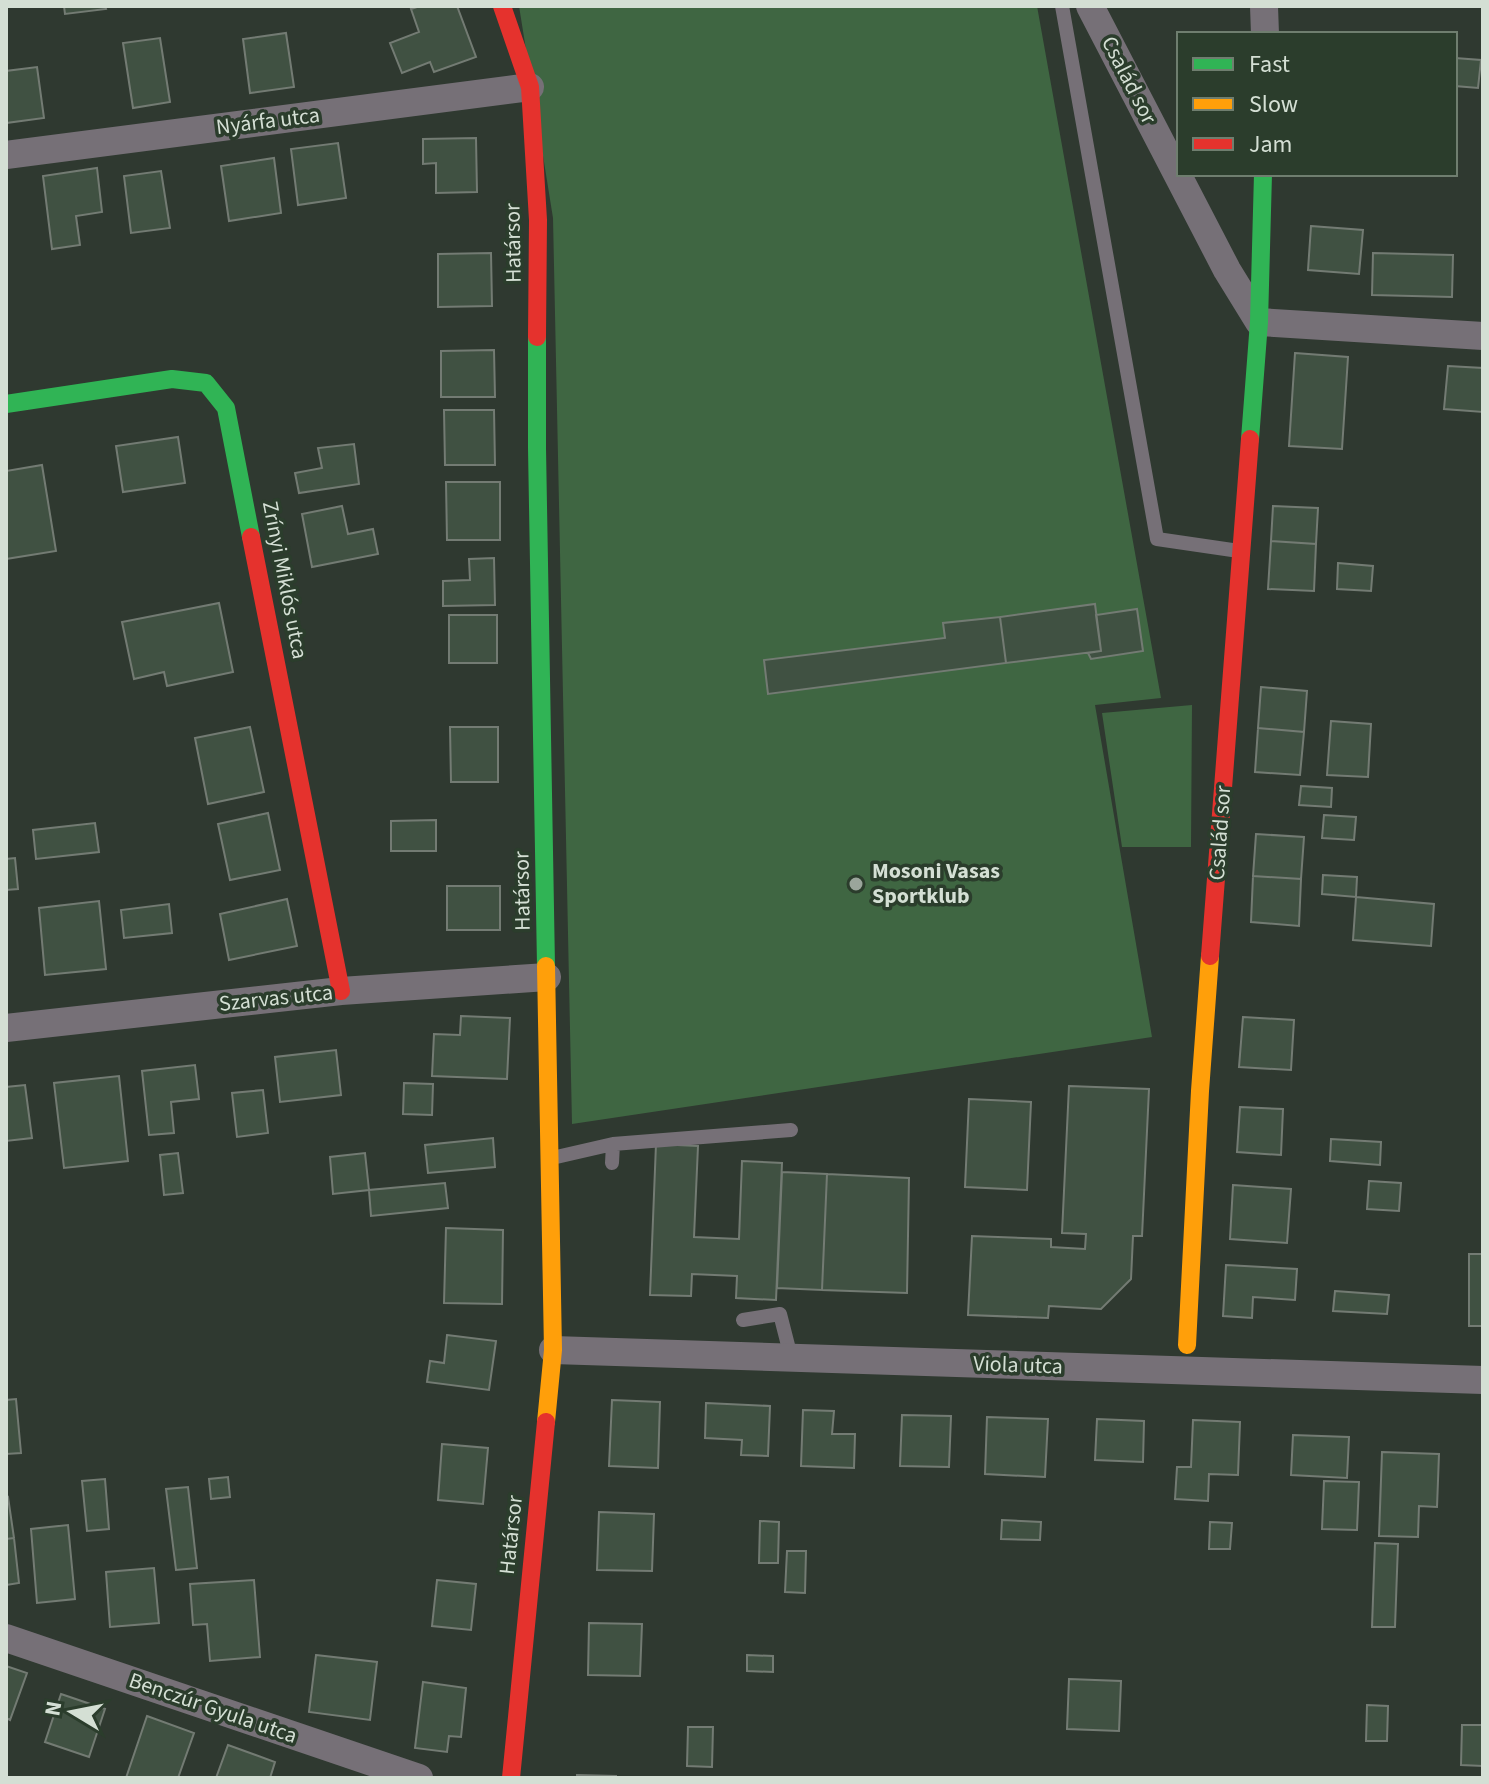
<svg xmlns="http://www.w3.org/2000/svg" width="1489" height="1784" viewBox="0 0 1489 1784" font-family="'Source Sans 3',sans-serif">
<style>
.green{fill:#3f6642}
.building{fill:#405142;stroke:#737b73;stroke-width:2}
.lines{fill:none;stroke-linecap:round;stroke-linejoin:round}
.lane{stroke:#767077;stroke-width:14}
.street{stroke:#767077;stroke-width:28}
.fast{stroke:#30b455;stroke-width:18}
.slow{stroke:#ff9f0a;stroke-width:18}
.jam{stroke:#e5322d;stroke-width:18}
.poi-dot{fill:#9aa59b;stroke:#2b3d2c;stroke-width:3}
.labels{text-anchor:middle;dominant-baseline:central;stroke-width:7;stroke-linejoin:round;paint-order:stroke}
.street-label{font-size:22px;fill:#d4dfd4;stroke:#2b3d2c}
.poi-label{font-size:22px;font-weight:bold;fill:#d4dfd4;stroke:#2b3d2c;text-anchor:start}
</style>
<rect width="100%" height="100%" fill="#2f3930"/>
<path class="green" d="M519,6H1037L1161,698L1095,705L1152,1037L572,1124L553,218Z
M1192,705L1191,847H1122L1102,713Z"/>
<path class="building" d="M64,6H105L106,9L65,14Z
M420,6H457L476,57L434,72L430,62L402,73L390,43L419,32L411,9Z
M286,33L294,87L250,93L243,39Z
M160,38L170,102L133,108L123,43Z
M1455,58L1481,60L1478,88L1455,86Z
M37,67L44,118L6,123V71Z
M476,138L477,192L436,193V163L423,164V139Z
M338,143L346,198L298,205L291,149Z
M274,158L281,213L229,221L221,166Z
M97,168L102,212L76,216L80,245L52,249L43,176Z
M161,171L170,228L131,233L124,176Z
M1311,226L1363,230L1359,274L1308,270Z
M491,253L492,306L438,307V254Z
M1373,253L1453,255L1452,297L1372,295Z
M494,350L495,397H441V351Z
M1295,353L1348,357L1342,449L1289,446Z
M1448,366L1483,368V412L1444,409Z
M444,410H494L495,465H445Z
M178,437L185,483L123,492L116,446Z
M354,444L359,484L299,493L295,473L322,468L318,448Z
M42,465L56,551L6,559V471Z
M446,482H500V540H447Z
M342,506L348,534L373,529L378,554L312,567L302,514Z
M1273,506L1318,508L1316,544L1271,541Z
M1271,541L1316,544L1314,591L1268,589Z
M494,558L495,605L443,606V581L470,580L469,559Z
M1338,563L1373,566L1371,591L1337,589Z
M219,603L233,672L167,686L164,672L134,679L122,622Z
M1095,604L1101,651L1006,663L1000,617Z
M1137,609L1143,651L1091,659L1088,653L1101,651L1096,615Z
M449,615H497V663H449Z
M1000,617L1006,663L768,694L764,660L945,638L943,623Z
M1261,687L1307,691L1304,732L1258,728Z
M1331,721L1371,724L1368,777L1327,775Z
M250,727L264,792L208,804L195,738Z
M450,727H498V782H451Z
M1258,728L1304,732L1300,775L1255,772Z
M1301,786L1332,788L1331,807L1299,805Z
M268,813L280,870L230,880L218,824Z
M1324,815L1356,817L1354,840L1322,838Z
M436,820V851H391V821Z
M95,823L99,852L36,859L33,830Z
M1256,834L1304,837L1301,879L1253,876Z
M15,858L18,889L6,890V859Z
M1323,875L1357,877L1356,897L1322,894Z
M1253,876L1301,879L1299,926L1251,922Z
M447,886H500V930H447Z
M1356,897L1434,904L1431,946L1353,940Z
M287,899L297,946L229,960L220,914Z
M99,901L106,969L45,975L39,908Z
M169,904L172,933L124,938L121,910Z
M461,1016L510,1018L507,1079L432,1076L434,1034L460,1035Z
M1243,1017L1294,1020L1291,1070L1239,1067Z
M336,1050L341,1095L280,1102L275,1057Z
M195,1065L199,1099L171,1102L174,1133L149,1135L142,1071Z
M119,1076L128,1161L64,1168L54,1083Z
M404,1083L433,1084L432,1115L403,1114Z
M25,1085L32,1138L6,1141V1087Z
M1069,1086L1149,1089L1142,1236H1133L1131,1279L1101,1309L1049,1306L1048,1318L968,1315L972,1236L1051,1239V1247L1085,1249L1086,1234L1062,1233Z
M263,1090L268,1133L237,1137L232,1093Z
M969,1099L1031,1102L1027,1190L965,1187Z
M1240,1107L1283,1109L1281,1155L1237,1152Z
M493,1138L495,1167L428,1173L425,1145Z
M1331,1139L1381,1142L1380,1165L1330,1161Z
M656,1144L698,1146L694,1237L739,1239L742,1161L782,1163L776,1300L736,1298L737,1276L692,1274L691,1296L650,1295Z
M178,1153L183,1193L164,1195L160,1155Z
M365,1153L369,1190L333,1194L330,1157Z
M782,1172L827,1174L822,1290L777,1288Z
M827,1174L909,1178L907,1293L822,1290Z
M1369,1181L1401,1183L1399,1211L1367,1209Z
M445,1183L448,1208L371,1216L369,1190Z
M1233,1185L1291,1189L1287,1243L1230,1239Z
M446,1228L503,1230L502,1304L444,1303Z
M1469,1254H1483V1326H1469Z
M1226,1265L1297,1269L1295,1300L1253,1297L1252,1318L1223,1316Z
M1335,1291L1389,1295L1387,1314L1333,1311Z
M447,1335L496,1341L489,1390L427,1382L430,1361L444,1363Z
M16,1399L21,1453L6,1454V1400Z
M612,1400L660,1402L658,1468L609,1466Z
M706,1403L770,1406L768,1456L741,1455L742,1440L705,1438Z
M803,1410L834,1411L832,1434H855L854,1468L801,1466Z
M902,1415L951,1416L949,1467L900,1466Z
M987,1417L1048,1419L1045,1477L985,1474Z
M1097,1419L1144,1421L1143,1462L1095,1460Z
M1193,1420L1240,1422L1238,1475L1209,1474L1208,1501L1175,1499L1177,1467H1191Z
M1293,1435L1349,1437L1347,1478L1291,1475Z
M442,1444L488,1448L483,1504L438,1500Z
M1382,1452L1439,1454L1437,1507L1419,1506L1418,1537L1379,1536Z
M228,1477L230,1497L211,1499L209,1479Z
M105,1479L109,1529L87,1531L82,1481Z
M1324,1481L1359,1482L1357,1530L1322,1529Z
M188,1487L197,1568L176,1570L166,1489Z
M8,1497L14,1538L6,1539V1498Z
M599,1512L654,1514L652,1571L597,1570Z
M1002,1520L1041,1522L1040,1540L1001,1539Z
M760,1521L779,1522L778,1563H759Z
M1210,1522L1232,1523L1230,1549H1209Z
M68,1525L75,1599L37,1603L31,1529Z
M14,1538L19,1583L6,1585V1539Z
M1375,1543L1398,1544L1395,1627H1372Z
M787,1551H806L805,1593L785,1592Z
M154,1568L159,1623L110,1627L106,1572Z
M254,1580L260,1657L210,1661L207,1624L193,1625L190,1584Z
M437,1580L476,1584L471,1630L432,1626Z
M589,1623L642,1624L640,1676L588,1675Z
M316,1655L377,1662L370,1720L309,1712Z
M747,1655L773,1656V1672L747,1671Z
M6,1666L27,1673L10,1720L6,1718Z
M1069,1679L1121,1681L1119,1731L1067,1729Z
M423,1682L466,1688L461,1737L449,1736L447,1752L415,1748Z
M61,1694L105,1709L89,1757L45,1742Z
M1367,1705L1388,1706L1387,1741H1366Z
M147,1716L194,1733L178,1778H126Z
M1462,1725H1483V1766L1461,1765Z
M688,1727H713L712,1767L687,1766Z
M228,1745L275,1762L270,1778H216Z
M577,1775L616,1776V1778H577Z"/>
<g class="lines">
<path class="lane" d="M1062,6L1157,539L1239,551
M613,1144L791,1130
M552,1158L613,1144L612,1163
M743,1320L780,1314L791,1357"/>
<path class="street" d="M1090,6L1227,270L1259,322L1483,336
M1264,6L1265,34
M6,155L530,87
M6,1028L341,991L547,977
M553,1350L1483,1380
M6,1638L419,1778"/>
<path class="fast" d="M537,337V448L546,966
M6,404L172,379L206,383L226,408L251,537
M1250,439L1259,322L1263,174"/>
<path class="slow" d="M1187,1345L1200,1091L1210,956
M546,1422L553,1350L546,966"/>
<path class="jam" d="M502,6L530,87L538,220L537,337
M251,537L341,991
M1210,956L1250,439
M511,1778L546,1422"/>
</g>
<circle class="poi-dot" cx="856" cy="884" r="8"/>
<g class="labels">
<g class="street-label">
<text transform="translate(1129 80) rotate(63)">Család sor</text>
<text transform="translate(268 121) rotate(-7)">Nyárfa utca</text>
<text transform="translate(513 243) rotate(-91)">Határsor</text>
<text transform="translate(285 580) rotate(79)">Zrínyi Miklós utca</text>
<text transform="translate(1220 833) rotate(-86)">Család sor</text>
<text transform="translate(522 891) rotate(-91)">Határsor</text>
<text transform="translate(276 998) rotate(-6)">Szarvas utca</text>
<text transform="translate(1018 1365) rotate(2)">Viola utca</text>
<text transform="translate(511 1535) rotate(-84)">Határsor</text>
<text transform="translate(213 1708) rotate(19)">Benczúr Gyula utca</text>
</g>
<g class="poi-label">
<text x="872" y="871">Mosoni Vasas<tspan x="872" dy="25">Sportklub</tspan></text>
</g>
</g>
<rect width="1489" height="1784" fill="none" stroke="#d4dfd4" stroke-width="16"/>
<rect x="1177" y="32" width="280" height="144" fill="#2b3d2c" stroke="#6f7e6f" stroke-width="2"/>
<rect x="1193" y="58" width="40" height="12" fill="#30b455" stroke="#6f7e6f" stroke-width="2"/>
<text x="1249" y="72" font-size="24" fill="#d4dfd4">Fast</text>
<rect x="1193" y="98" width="40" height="12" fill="#ff9f0a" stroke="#6f7e6f" stroke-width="2"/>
<text x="1249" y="112" font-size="24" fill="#d4dfd4">Slow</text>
<rect x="1193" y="138" width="40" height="12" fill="#e5322d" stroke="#6f7e6f" stroke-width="2"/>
<text x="1249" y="152" font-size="24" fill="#d4dfd4">Jam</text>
<g transform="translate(72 1712) rotate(280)" stroke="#2b3d2c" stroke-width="6" paint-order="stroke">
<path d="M0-6L14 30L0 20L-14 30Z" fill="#d4dfd4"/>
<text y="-12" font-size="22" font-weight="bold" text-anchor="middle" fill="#d4dfd4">N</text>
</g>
</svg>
